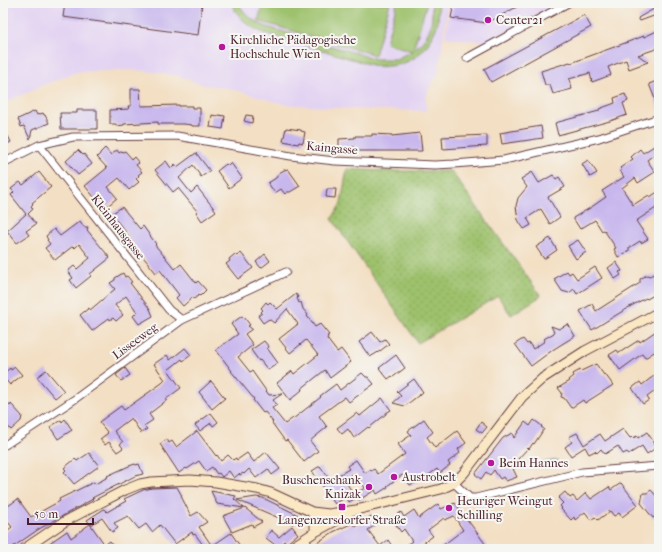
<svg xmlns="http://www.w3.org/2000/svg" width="662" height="552" viewBox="0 0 662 552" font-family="'IM FELL French Canon',serif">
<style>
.built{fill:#e3d3f2}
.grass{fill:url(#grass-dots);stroke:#74704c}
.park{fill:#9dc16c;stroke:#74704c}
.water{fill:url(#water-ripples);stroke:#5e6184}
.building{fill:#c8b7ed}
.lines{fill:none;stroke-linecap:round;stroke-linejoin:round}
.minor-casing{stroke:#633c42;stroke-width:9}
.secondary-casing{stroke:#633c42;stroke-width:11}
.minor{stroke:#fff;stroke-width:7}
.secondary{stroke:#fae7c3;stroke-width:9}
.poi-dot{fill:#b5179e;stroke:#f6f6f2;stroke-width:1.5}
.labels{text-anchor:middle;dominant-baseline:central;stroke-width:4;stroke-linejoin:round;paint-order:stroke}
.poi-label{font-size:12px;fill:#4a1f2b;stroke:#f6f6f2;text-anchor:start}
.street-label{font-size:12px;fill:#4a1f2b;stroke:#f6f6f2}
</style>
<defs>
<pattern id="grass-dots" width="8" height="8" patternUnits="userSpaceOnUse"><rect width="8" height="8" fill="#9dc16c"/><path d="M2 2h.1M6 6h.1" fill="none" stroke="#89a55e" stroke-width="1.8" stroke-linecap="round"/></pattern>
<pattern id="water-ripples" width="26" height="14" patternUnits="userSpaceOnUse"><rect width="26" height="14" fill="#73a3dd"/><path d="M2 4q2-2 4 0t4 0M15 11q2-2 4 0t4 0" fill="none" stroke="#6084b3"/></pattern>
</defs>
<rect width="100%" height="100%" fill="#f6f6f2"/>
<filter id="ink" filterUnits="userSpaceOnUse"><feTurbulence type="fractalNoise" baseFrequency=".025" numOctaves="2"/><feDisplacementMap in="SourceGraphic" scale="8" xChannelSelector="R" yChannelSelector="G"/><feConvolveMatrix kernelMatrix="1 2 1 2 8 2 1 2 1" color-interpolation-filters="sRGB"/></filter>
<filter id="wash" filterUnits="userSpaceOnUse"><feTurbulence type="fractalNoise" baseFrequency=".012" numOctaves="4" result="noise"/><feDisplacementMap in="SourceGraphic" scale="16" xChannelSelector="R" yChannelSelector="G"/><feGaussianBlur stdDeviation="0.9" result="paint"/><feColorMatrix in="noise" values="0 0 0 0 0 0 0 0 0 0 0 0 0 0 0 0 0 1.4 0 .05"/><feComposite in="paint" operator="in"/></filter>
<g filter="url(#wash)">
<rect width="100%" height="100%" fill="#f3dfc3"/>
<path class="built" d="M10,3H448L438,74L431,84L428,91L426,98V111L352,109L283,104L228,88L204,85L179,76L146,71L127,70L77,72L40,86L3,104V25Z
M450,3H559L487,42L445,37Z"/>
<path class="grass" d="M347,169L385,171H451L541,296L511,315L498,296L418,343L332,219L341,203Z"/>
<path class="park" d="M231,3H238C245,15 254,22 267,27L376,59H396L412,51L386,43L397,3H427L413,50C418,46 424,41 427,35C432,26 433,13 431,3H438C438,8 439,14 438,19C438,25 435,31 432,37C424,54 407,66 387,66C383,67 379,66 375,66L261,32C247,25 238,17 231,3Z
M263,3H390L375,55L258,21Z"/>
<path class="water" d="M557,460L558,464L541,467V463Z"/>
<g id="blocks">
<path class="building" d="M65,3H202L198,35L63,17Z
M454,3H524L487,23L451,18Z
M659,6V14L640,21L638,18Z
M584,15L591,27L491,82L484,69Z
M659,30V48L638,55L648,62L629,69L626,60L608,67L611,75L592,82L590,73L569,79L572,89L553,94L550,85H545L541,71L570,62L571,63L644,36V37Z
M659,80V109L649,84Z
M131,89H140L141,106L179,105V106H192V108H200V126H192V125L184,124H158V122L124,124V125L116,126V124H110V110L129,109L128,106H131Z
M625,94L628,101L623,103L627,115L610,121L558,135L555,123L599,111V109L615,103L614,98Z
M77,110H97V129H61L60,113H77Z
M35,111L37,115L43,113L44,115H45L49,123L32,130L30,139L24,126L21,127L18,119Z
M212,115L217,116L218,115L225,116L223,129L210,127Z
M246,115L253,116L252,123L244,121Z
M3,126L11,142L3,146Z
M541,126L543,138L502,144L500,133Z
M286,128L301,130V131L305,132L303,143L299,142L298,144L283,141Z
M420,133L422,151H355V147L339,148V139L355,138V136H372V134L392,135V136Z
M487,135V146L443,149L442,137Z
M659,143V151L647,160L655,172L638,183L635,178L622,188L633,205L649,195L650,197L659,191V206L636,221L648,239L641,243L640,241L629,248V251L618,257L614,249L616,248L604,230L602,231L595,220L580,229L573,218L590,208L606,197L602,191L624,177L620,171L622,170L620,168L633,159L631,157L640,149L643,153Z
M105,148L111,155L117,150L119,153L122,151L123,152L125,151L132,159L134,157L139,163L136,165L142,172L138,175L139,176L136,179L139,182L129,190L119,178L108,187L117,198L104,209L85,186L107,168L97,157L100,154V153Z
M78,150L83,155L84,154L92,164L78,175L66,161Z
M196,153L210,171L201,177L193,165L179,178L191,193L197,187L216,211L202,221L196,212L197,211L178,188L173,192L155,170L166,161L171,168L175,164L177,167Z
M588,160L597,173L590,177L582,164Z
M231,163L242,178L229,188L217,171L226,164L228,166Z
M288,169L300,186L290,192H287L285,194L281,189L275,193L268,183L276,178L279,173L284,170Z
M39,172L51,187L32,203L33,204L31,206L33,209L28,214L36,224L26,231L29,235L17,243L7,231L26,214L11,195L14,192L11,189L20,182L23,185Z
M532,172L539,183L553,175L556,179L559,177L565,187L548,197L560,217L550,224L541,209L527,218L531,225L524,229L518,220L516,206L518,198L527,187L521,179Z
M327,189H336L335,198L326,197Z
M122,207L140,229L143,226L156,244L155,245L175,269L181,264L196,283L198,281L206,290L200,296L199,295L194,299L193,297L183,306L176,298L179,295L160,270L156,273L136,248L125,231L111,214Z
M80,221L84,227H88L87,230L110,258L90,274L91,276L76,288L70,280L73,278L68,271L74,266L77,269L90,258L79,244L75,248L73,246L55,260L45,248L50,244L47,240H48L46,236L54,229L60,236Z
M550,238L557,250L544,259L536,247Z
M578,240L586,252L576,259L568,246Z
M241,253L253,268L238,279L226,264L230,261L229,259L235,254L237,256Z
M265,254L270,261L261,268L256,262Z
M616,262L622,271L619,272L621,275L615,279L608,268Z
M595,267L602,278L577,294L574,289L569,293L562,291L554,279L567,271L569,274L572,272L577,279Z
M659,272V292L647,299L646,298L631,306L592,330L580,311L592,304L596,311L640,283V279L647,275L650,276L653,274L654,276Z
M123,273L125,277L127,276L132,282L130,283L150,309L153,316L139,324L133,316L137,312L126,296L115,305L123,315L116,321L113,318L110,320L109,318L92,331L80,315L89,308L90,310L115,289L110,283L115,280V278Z
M296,294L298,297L297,298L299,303L301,302L303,309L308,315L307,316L315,327L320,324L329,335L327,336L328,337L327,339L337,352L341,349L351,362L330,378L325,370L301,389L302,390L290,400L277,383L292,371L294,374L318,355L306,340L290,353L279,339L298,324L287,309L274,323L269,319L263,323L258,316L262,313L261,312L263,310L261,308L266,302L268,304L270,302L277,309Z
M242,316L243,318L244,317L250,325L248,326L252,329L245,334L253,345L238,357L250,372L252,371L269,395L282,394L273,400L277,405L272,408L285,424L293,418V419L321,397L320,396L336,384L340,390L362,373L366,377H368L374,384L349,402L345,397L319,416L327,427L310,441L318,451L304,462L287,440L285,441L272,423L273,422L265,412L263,413L256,404L253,400L254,399L231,371H232L216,350L238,334L231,324Z
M568,324L575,336L554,349L531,366L515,344L523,339L527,344L529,343L533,349L545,341L544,339L554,333V332L551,326L559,329Z
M659,329V349L645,358L642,354L620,370L609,355L617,350L619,353L639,340L640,342Z
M372,332L380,342L385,339L389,344L380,351L370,357L359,342Z
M264,341L269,347L267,348L278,363L268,370L260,360L259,361L251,350Z
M185,348L191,355L183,361L182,359L168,370L181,388L166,399L167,400L149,414L153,420L144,426L147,429L141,433L131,418L114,431L123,442L120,444L123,448L117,452L109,442L105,445L100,439L108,433L99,422L121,406L124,410L162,383L165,380L154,364L167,355L170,360Z
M396,355L405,368L393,377L392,376L388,379L379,368Z
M596,364L604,375L605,374L613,385L585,403L583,400L571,408L564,398L561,397L562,393L558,388L570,381L569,380L574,376L573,374L580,370L581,371Z
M15,367L22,375L10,385L3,377V374L10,368L11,370Z
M125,368L130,375L121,381L116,375Z
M46,370L64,391L55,398L37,377Z
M659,372V388L647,397L649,400L643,404L632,388L640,382L642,385Z
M414,379L423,392L405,406L393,403L401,396L397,392Z
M211,381L225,398L212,409L199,392Z
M3,397L10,406L11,404L22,416L21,421L11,430L3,421Z
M382,398L391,410L386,413V414L369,428L368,427L354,438L348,429L342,434L337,428L357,413L360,416Z
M211,413L218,422L213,426L211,423L200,431L195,425Z
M65,419L72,430L58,439L50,427L61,420L62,422Z
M424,419L433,432L427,437L435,448L457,431L466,443L458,449L460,453L448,462L450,465L440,473L437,469L423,479L410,485L402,475L387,486L388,487L377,494L375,490L359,500L354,494L365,488L355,473L344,479L356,498L349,502L346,497L335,504L312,471L320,466L330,480L349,469L347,466L356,460L365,473L370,470L371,471L374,469L378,474L405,454L398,444L411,435L408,431Z
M534,420L542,426L541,427L544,429L534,444L533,443L529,449L528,448L518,459L521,464L513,469L517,477L506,481L503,477L500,479L494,470L490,475L486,472L481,479L475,474L503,438L512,433L514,438L525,422L530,426Z
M481,422L487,427L482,433L476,429Z
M623,429L630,438L633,437V438L637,436L638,438L647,432L657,447L647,454L642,446L629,454L627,452L623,454L618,446L605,454L601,449L597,453L595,451L589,454L585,447L571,456L565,447L572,442L569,437L577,433L584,445L600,434L605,441Z
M197,431L216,456L217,455L221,461L228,455L233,460L236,458L237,460L247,453L254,462L266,452L280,469L272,475L268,469L256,478L249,469L244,474L243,473L240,475L239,474L234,478L229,471L222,477L219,473L217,474L212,467L206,471L199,461L187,469L186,468L179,473L160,444L167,439L169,443L172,441L176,447Z
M89,453L99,466L74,484L64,472L66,470L64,468L75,459L77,461Z
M135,464L136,465L139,464L143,474L135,476L92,498L93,499L39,529L10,549H3V534L12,527L3,516V500L8,506L18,499L31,517L60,501L59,499L94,482L95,484L108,477L107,476L129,466Z
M621,483L638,505L622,517L619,513L614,516L610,511L598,520L595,517L591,520L585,512L575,520L574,517L571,520L561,509L562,508L560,506L563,503L558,498L565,492L570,498L573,496L577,501L586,493L591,499L609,487L611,490Z
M177,487L182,496H181L191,516L198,512L207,522L199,527L212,546L231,533L240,546L235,549H206L195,534L193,535L192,532L175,544L160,525L152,532L146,524L139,529L128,516L114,523L118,528L112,532L102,518L91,525L87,520L104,509L107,512L126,501L124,499L143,490L152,488Z
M651,490L659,499V513L653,518L641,503L643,493H647Z
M211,491L236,496L234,499L244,508L217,504Z
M256,497L263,498L298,515L293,524L237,500Z
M455,503L489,549H438L463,530L454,516L445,520L444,518L428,530L433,536L415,549H411L408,544L412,541L404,529L401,532L392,519L401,512L404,517L414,510L419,518L438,504L441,509Z
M245,508L262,522L253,527L252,524L232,532L223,516Z
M371,516L377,524L368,530L380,546L388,540L394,549H321L317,543L333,532L353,523L356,527Z
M90,524L105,545L110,541L116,549H41L67,531L71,538Z
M292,526L298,534L287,543L284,541L279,548L266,538L271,530L279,537Z"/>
</g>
</g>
<g filter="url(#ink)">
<use href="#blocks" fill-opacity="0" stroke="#633c42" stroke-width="1"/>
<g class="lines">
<g class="minor-casing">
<path id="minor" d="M467,58L568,3
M39,145L169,310L182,320
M3,163L39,145L73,137L177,136L291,156L335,161L435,165L454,164L504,160L599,138L659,118
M5,445L75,399L182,320L286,272
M454,483L470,498H476L582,472L659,466
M304,539L311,549"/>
</g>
<g class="secondary-casing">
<path id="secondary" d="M312,512L315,522V532
M24,549L64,522L96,505L125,490L140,484L151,482L190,480L216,482L257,489L271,493L312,512L329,514L356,510L441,489L454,483L464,473L522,397L543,378L585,351L659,312
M289,549L315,532L348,514"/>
</g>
<use href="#minor" class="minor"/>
<use href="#secondary" class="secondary"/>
</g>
</g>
<g class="poi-dot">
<circle cx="488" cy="20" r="4"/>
<circle cx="222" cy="47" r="4"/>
<circle cx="491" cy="463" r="4"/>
<circle cx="394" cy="477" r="4"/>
<circle cx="369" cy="487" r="4"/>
<rect x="338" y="503" width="8" height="8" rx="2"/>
<circle cx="449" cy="508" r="4"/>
</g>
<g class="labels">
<g class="poi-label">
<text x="496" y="20">Center21</text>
<text x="230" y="40">Kirchliche Pädagogische<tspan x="230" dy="14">Hochschule Wien</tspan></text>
<text x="499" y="463">Beim Hannes</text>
<text x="402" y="477">Austrobelt</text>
<text x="361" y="480" text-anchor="end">Buschenschank<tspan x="361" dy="14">Knizak</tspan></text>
<text x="457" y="501">Heuriger Weingut<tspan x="457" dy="14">Schilling</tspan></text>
<text x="342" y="520" text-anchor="middle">Langenzersdorfer Straße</text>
</g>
<g class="street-label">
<text transform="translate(332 148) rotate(5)">Kaingasse</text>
<text transform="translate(118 227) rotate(52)">Kleinhausgasse</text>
<text transform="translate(135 341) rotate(-36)">Lisseeweg</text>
</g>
</g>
<rect width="662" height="552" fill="none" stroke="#f6f6f2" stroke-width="16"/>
<path d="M28 518v6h65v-6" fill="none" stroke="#4a1f2b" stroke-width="2"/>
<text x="34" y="518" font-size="12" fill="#4a1f2b" stroke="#f6f6f2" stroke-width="3" paint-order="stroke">50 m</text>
</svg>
